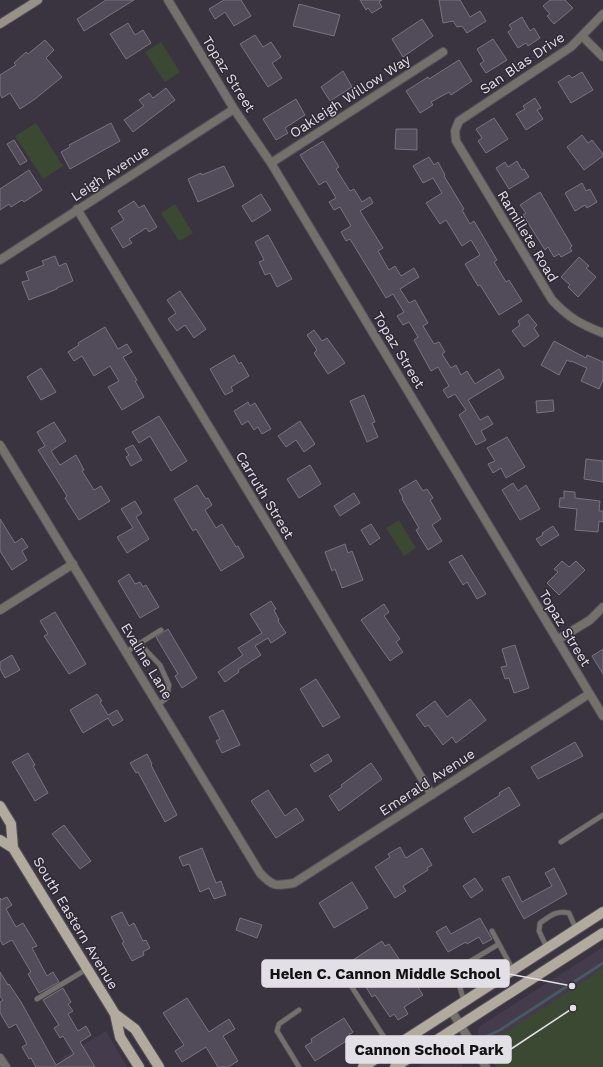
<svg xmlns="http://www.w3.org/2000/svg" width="603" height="1067" viewBox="0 0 603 1067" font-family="'Work Sans',sans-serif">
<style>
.built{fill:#443b4d}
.green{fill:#3b4932}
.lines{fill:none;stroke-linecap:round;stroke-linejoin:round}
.stream{stroke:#485961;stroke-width:3}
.building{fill:#524b59;stroke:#7a7281}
.service-casing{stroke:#554f5b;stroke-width:6}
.minor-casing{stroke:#554f5b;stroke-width:10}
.secondary-casing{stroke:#554f5b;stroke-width:10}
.primary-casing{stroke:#554f5b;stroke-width:12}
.service{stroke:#74716a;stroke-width:4.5}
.minor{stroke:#74716a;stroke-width:8}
.secondary{stroke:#979187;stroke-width:8}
.primary{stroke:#b1aa9d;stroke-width:10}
.labels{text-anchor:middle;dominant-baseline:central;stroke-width:3;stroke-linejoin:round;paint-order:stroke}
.street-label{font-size:14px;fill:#e3dfe7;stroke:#2f2935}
.leader{fill:none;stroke:#e3dfe7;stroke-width:1.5}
.callout-dot{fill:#e3dfe7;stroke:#2f2935;stroke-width:1.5}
.callout{fill:#e3dfe7;stroke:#e3dfe7;stroke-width:1.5}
.callout-label{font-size:15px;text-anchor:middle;font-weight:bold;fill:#111}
</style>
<rect width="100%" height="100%" fill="#3a3340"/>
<path class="built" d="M603,947V1067H496L478,1037V1030L480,1026Z
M106,1031L127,1067H67L62,1058Z
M443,1050L452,1065L459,1060L463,1067H418Z"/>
<path class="green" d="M161,42L180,72L165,82L145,52Z
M36,123L63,166L43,179L15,136Z
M175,204L193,233L179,241L161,213Z
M399,520L416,548L404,556L386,528Z
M603,969V1067H496L483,1047Z"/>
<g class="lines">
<path class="stream" d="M481,1039L500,1030L603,963"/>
</g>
<path class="building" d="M106,0H134L84,31L77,19Z
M224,0H241L251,16L234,26L225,12L215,19L209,9Z
M360,0H382L379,2L382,7L372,13L368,8L366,10Z
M439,0H460L470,17L480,11L486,21L467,33L462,26L457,27L453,21L443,23Z
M550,0H565L573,8L554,24L547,16L550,14L543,6Z
M299,4L340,15L334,36L293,26Z
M522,17L530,31L534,28L540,38L528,46L526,43L518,48L508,32L512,29L509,25Z
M422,19L433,36L403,57L392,39Z
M128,23L135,35L143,30L151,43L126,59L110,34Z
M255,35L263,47L271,42L281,57L272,63L282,78L268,87L240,44Z
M493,39L507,60L486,73L480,64L484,61L477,49Z
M45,40L54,50L46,58L62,77L35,99L20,109L10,93L2,98L0,94V75L16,65L14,63L26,52L28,54Z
M459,60L472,81L451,95L449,92L431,102L433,105L420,113L406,91L428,77L429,79Z
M343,71L352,87L330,101L321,87Z
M582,72L593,90L571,103L558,82L569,75L572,78Z
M166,88L175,100L133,132L124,120L144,106L139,100L149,93L153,98Z
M535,98L541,108L537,110L543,119L526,130L516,114L525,109L523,106Z
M296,99L305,115L285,128L288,133L276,140L263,119Z
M494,118L508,139L486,153L478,141L482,138L476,129Z
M111,123L120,141L70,169L61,152L70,147L69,145Z
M396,129H417V150L395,149Z
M582,135L588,143L592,140L603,154V156L584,170L567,147Z
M14,140L27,161L20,165L7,144Z
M323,141L339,167L336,169L350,191L354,189L362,202L370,197L373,203L360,211L383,248L378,251L389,270L395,266L401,276L414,268L419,277L400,289L409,303L415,300L428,323L423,326L434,344L439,342L445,352L442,354L451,368L456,365L461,375L467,371L475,384L499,369L504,378L468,400L480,420L488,416L493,424L481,431L486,440L476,445L459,415L466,410L455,394L448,398L443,390L449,386L438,367L431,371L414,340L418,337L409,322L403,325L397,316L404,312L393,294L386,298L350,239L346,241L341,232L351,226L340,207L334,210L329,202L336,198L326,181L319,185L300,155Z
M429,157L434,165L438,162L445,175L444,176L464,209L462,210L470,224L474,221L497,260L494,262L506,282L509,280L522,301L499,315L480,285L478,286L465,264L480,255L471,240L462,246L446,220L440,224L426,203L442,193L433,178L423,183L413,166Z
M517,161L522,170L524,169L529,177L509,189L496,168L505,162L508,167Z
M224,166L234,186L198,202L188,179L201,173L202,175Z
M29,170L42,190L24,202L22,200L11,207L9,204L0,210V189Z
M582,183L586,191L590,189L597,202L587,208L585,205L575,211L565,193Z
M540,192L572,246L570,248L572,251L561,257L559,254L554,257L548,247L545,250L523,215L526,213L520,205Z
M261,194L271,210L252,222L242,206Z
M134,201L139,208L144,205L157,227L149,232L146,228L129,239L132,243L123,248L111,228L124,220L118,211Z
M268,235L292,279L277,287L270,273L265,275L259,262L264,260L255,242Z
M55,256L59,266L66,263L73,281L57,288V289L29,300L22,282L29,280L26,272L44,265L42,261Z
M579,257L589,266L586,268L596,277L578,297L568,287L570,285L561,277Z
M180,291L206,329L194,338L185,325L177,331L168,319L176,313L167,300Z
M528,314L537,325L534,328L539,336L524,347L512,331L520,325L518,321Z
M105,327L118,349L127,344L132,352L123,357L137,380L135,381L144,397L122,410L108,387L119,381L110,366L94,376L82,356L74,361L68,352L79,345L78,343Z
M314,330L322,341L327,338L345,363L328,374L314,353L317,350L307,335Z
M554,341L586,358L587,355L603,362V380L599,389L581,381L587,368L571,361V362L567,360L559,375L541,365Z
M234,355L239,364L241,362L249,376L231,387L233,391L225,395L210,369Z
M41,368L56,392L41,400L27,377Z
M364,395L375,422L372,423L378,437L367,442L350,401Z
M553,400L554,411L537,413L536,401Z
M248,402L250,406L255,403L271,429L262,434L258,427L254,430L248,421L242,425L234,411Z
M159,416L187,461L171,471L150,436L139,443L132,432Z
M300,421L315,444L304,452L296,440L286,447L278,436Z
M54,422L66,441L51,451L60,465L76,455L84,470L82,471L94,490L101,486L110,501L79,520L65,498L67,496L38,450L45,446L37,432Z
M507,437L525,467L506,478L501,468L493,473L488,464L495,461L487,448Z
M133,445L142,460L131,466L126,457L129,455L125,449Z
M586,459L603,461V482L584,479Z
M310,465L321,484L299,498L287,479Z
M416,480L423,491L427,489L433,498L430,500L441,519L432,525L442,541L428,550L416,530L419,528L402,499L403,498L399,490Z
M513,483L518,491L526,485L540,509L520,520L502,490Z
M197,485L206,499L208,498L212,505L205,510L216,528L222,524L236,547L238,546L244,557L221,571L196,529L193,531L174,499Z
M564,491L575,492V498L600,501L599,511H603V522L599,521L598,532L575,530L577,509L559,507L560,498H564Z
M354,493L360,503L340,516L334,506Z
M135,501L142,513L136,517L149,539L127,553L117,537L133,528L121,509Z
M0,519L15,543L22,538L28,547L22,551L27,560L12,570L0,551Z
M371,524L380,538L370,545L361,530Z
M553,526L559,535L541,546L536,539L543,535L542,533Z
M345,544L348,553L352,551L363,580L342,588L335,569L332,571L325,552Z
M462,555L486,594L477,599L467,582L463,585L449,562Z
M562,561L569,567L576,561L585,570L559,595L547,583L558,572L554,569Z
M129,574L135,584L140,582L143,587L146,585L159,607L140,618L118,581Z
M271,601L276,609L274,610L279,620L278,621L286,633L271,643L268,638L255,646L261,655L238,670L239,672L225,682L218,672L243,655L238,648L262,633L250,614Z
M384,604L389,612L384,616L400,639L396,642L403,652L390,661L361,620Z
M55,612L86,664L69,674L44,636L48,634L40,621Z
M168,629L197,678L182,688L175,676L178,674L156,637Z
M515,645L529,688L514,693L509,678L505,679L501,667L507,666L502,649Z
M603,649V674L592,656Z
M12,655L20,670L5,678L0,669V662Z
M316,679L340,717L323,727L300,689Z
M97,694L102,701L100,702L108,715L117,710L123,720L113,726L108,718L83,733L70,710Z
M470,699L486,720L456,743L452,737L443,745L428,725L425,727L416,715L435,701L447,717Z
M223,710L240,745L222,753L216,741L220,739L209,717Z
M575,742L583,756L538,779L531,767Z
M28,753L35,765L33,766L48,793L35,801L12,762Z
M147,754L152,764L151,765L177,815L165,822L138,772L136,773L130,763Z
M328,754L332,761L315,772L310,765Z
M371,763L382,779L339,811L329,796L342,787L341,785Z
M509,787L520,805L473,833L464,818L500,795L499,793Z
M268,790L285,816L296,808L304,820L276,838L251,801Z
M64,825L91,861L80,869L52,834Z
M400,847L406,858L422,848L432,865L427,868L428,870L403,886L406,891L395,898L375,867L390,857L388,854Z
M202,848L216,883L221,881L226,895L214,899L209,888L200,892L189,864L183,866L179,857Z
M554,868L567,894L524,919L502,879L509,876L522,902L552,886L545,873Z
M475,878L483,890L471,898L463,886Z
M352,882L368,908L334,928L319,903Z
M7,897L12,905L6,909L16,927L23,923L37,946L32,948L47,976L53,972L59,982L39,993L28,974L31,972L12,940L3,945L0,940V898L1,900Z
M122,912L129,926L134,923L143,941L146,940L150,948L143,952L144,955L132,961L122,943L124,942L111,917Z
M240,918L262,925L257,938L236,930Z
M480,918L492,939L483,944L479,937L467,944L466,942L448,952L436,932L446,926L451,934Z
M382,941L385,946L389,944L423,995L404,1007L408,1014L398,1020L394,1014L390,1017L375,995L372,997L366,987L369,985L353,960Z
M0,972L8,985L9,984L21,1002L56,1065L74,1054L63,1036L60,1038L54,1028L59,1025L43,1000L63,988L71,1002L68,1004L73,1011L68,1014L78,1031L86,1026L91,1035L80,1042L95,1067H36L31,1058L29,1059L22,1047L27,1044L16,1024L9,1028L0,1013V1002L3,1000L0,996Z
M187,998L209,1032L229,1019L235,1029L223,1036L238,1061L228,1067H218L206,1047L182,1062L175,1051L184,1045L163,1013Z
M344,1018L353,1032L349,1035L351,1038L315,1061L305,1046L312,1042L311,1039Z"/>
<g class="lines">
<g class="service-casing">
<path id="service" d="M140,644L160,665L169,685L167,698L158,705
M126,652L161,630
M561,842L603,815
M492,931L513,970
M547,948L539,931L540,923C550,916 556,910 569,913L576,929
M339,967L391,1048
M37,999L87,969
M464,1002L457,976L464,965L499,944
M299,1010L279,1024L277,1031L299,1067"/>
</g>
<g class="minor-casing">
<path id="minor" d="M168,0L234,109L271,163L603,716
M603,14L571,47L459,121L455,131L456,141L552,300C569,318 580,324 603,333
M582,36L603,57
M271,163L443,52
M77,209L432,795
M0,260L234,109
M0,445L260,873C273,887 276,886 294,883L589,694
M0,610L73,564
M557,640L590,620L603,607
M451,1010L486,1067
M0,1058L6,1067"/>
</g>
<g class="secondary-casing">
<path id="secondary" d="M0,24L38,0"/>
</g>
<g class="primary-casing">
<path id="primary" d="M0,806L11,824L13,848
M0,840L13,848L115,1014L135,1029L159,1067
M115,1014L120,1037L139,1067
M363,1067L603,912
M395,1067L603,933"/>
</g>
<use href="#service" class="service"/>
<use href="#minor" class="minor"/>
<use href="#secondary" class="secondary"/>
<use href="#primary" class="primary"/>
</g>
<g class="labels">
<g class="street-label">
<text transform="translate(522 63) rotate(-34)">San Blas Drive</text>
<text transform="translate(229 74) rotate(58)">Topaz Street</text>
<text transform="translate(350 96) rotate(-33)">Oakleigh Willow Way</text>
<text transform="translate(110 173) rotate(-33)">Leigh Avenue</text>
<text transform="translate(528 236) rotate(59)">Ramillete Road</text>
<text transform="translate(399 350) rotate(59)">Topaz Street</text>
<text transform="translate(265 495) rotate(59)">Carruth Street</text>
<text transform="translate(565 628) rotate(59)">Topaz Street</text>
<text transform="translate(147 661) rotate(59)">Evaline Lane</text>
<text transform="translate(427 782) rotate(-33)">Emerald Avenue</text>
<text transform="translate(76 923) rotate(59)">South Eastern Avenue</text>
</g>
</g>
<path class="leader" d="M572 986L509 974M573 1008L511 1049"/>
<g class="callout-dot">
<circle cx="572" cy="986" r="4"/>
<circle cx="573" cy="1008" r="4"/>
</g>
<g class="callout">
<rect x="262" y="960" width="247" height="27" rx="4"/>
<rect x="346" y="1036" width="165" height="27" rx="4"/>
</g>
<g class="callout-label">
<text x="385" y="979">Helen C. Cannon Middle School</text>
<text x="429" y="1055">Cannon School Park</text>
</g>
</svg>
